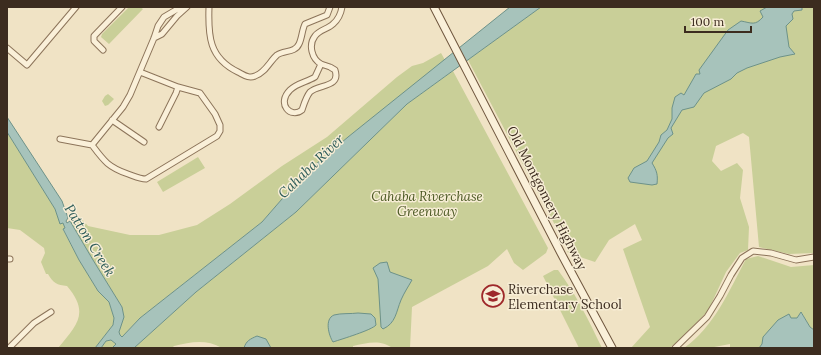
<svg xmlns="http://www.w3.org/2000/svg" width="821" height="355" viewBox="0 0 821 355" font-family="Lora,serif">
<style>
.green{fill:#c9cf98}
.water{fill:#a7c3bb;stroke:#6d9289}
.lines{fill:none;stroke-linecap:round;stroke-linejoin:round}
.street-casing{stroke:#8c745a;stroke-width:7}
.secondary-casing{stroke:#6e553d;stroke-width:9}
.street{stroke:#faf0d9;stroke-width:5}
.secondary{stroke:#faf0d9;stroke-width:7}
.labels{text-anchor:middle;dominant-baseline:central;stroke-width:3;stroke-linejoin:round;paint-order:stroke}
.park-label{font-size:13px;font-style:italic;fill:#4c5924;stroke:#f7edd5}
.street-label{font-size:13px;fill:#3c2c1f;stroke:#f7edd5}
.poi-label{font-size:13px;fill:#3c2c1f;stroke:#f7edd5;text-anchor:start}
.water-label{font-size:14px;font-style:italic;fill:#2d5c59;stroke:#f7edd5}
</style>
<rect width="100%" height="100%" fill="#f0e3c5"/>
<path class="green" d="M129,7H140L143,9L109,44L101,37L102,34Z
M541,7H814V253L789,254L759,247L749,137L743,133L716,146L712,161L721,171L737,163L743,170L740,198L749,227L748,250L740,253L726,272L708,311L676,343L669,348H631L650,327L623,249L642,240L635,224L609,240L595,262L568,253L561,231L556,227L468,60Z
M441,53L445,60L348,137L302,176L262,222L140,318L122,337L120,335L119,332L122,307L93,260L70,221L80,217L88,226L130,235H159L197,225L230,204L282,166L327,137L397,77L412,66L423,63Z
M453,71L548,248L546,253L523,270L514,263L507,249L488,266L412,307L410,348H392C381,339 366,343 353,346V348H222C206,339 191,342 174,346L172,348H134L196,292L296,212L407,104Z
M108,94L114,99L108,105L105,106L102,101L105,96Z
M7,132L55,209L60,223H63L65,228L63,230L79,260L98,291L109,302L114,318L113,325L95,348H58C77,325 90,313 67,286C57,285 53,283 48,274H46L41,262L45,253L44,248L20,230L7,228Z
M198,157L205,168L163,192L157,182Z
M758,256L791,267L814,265V330L810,327L802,313L797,318H791L759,348L752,347L750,348H730V344L709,348H684C714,327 729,291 746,259Z
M554,270H558C576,294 589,321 602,348H579L543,276Z
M111,340L116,344L112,348H101L106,341Z"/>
<path class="water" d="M510,7H541L407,104L296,212L196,292L134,348H112L116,344L111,340L106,341L101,348H95L113,325L114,318L109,302L98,291L79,260L63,229L65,228L63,223L60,224L55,209L7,132V117L62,201L68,218L66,221L67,223L70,221L93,260L122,307L124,317L119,332L120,335L122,337L140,318L262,222L302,176L348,137Z
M767,7H802V10L794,11L792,14L793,19L786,26L789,47L795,54L780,57L747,68L737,73L731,79L704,93L694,107L682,110L671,128L673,134L668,138L652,163C657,171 658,175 657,184L652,185L630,182L628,178L634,168L647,161L659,142L661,135L667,130L672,119V108L675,97L681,93L684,95L696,74H700L699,70L728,30L741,21C752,23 755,26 763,17L760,11Z
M387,262L390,272L412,280C408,287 404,293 401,300C396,312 396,323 383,329L381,327L378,279L373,268L380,263Z
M801,312L810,327L814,330V348H759L762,344L763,337L778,320L789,314L791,318H797Z
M358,313L371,314L375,318L376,325C372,330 342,339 333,342C329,336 324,319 334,315C341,313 351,314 358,313Z
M257,336L266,339L271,348H244C246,341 250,339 257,336Z"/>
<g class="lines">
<g class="street-casing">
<path id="street" d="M209,7C208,36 209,58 238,72C244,75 249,79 255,76C265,73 270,61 277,55C284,50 295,53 299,44C302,38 302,30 305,24L327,15L330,7
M154,38L162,34L177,16L187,7
M7,48L27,65L76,7
M103,50L94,41V36L122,7
M321,64L330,67L335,70C341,88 318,84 310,92C306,97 304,104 302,110C291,119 276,104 290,90C297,83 307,82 315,77Z
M321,64C312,59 308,45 315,36C319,30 328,29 333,24C339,19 341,13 342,7
M140,72L178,87L200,93L215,114L220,125V131L217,136L146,179C139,179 134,176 128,174C108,167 104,161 92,145L123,107L130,95L154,38L158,26L164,17L181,7
M112,120L144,142
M159,127L176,93L178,87
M60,139L92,145
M7,259H10
M9,348L34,323L51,312
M675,348L707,317L720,296L731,275L742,258L753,251L771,253L796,260L814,257"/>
</g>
<g class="secondary-casing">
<path id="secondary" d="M434,7L563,257L612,348"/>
</g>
<use href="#street" class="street"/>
<use href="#secondary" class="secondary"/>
</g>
<defs>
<g id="school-ring" transform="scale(1.15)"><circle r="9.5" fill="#f7edd5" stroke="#9e282a" stroke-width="1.5"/><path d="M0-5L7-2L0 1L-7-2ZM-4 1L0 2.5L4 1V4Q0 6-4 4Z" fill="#9e282a"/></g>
</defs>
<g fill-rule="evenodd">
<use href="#school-ring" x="493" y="296"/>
</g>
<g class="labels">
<g class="park-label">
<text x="427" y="196">Cahaba Riverchase<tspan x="427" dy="15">Greenway</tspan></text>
</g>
<g class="street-label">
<text transform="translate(547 198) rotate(63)">Old Montgomery Highway</text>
</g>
<g class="poi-label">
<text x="508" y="289">Riverchase<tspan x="508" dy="15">Elementary School</tspan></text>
</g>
<g class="water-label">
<text transform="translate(311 166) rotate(-44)">Cahaba River</text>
<text transform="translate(90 240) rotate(58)">Patton Creek</text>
</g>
</g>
<rect width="821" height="355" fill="none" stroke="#3c2c1f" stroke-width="16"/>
<path d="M685 26v6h66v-6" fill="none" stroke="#3c2c1f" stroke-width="2"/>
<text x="691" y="26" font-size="12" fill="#3c2c1f" stroke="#f7edd5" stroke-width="3" paint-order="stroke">100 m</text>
</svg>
